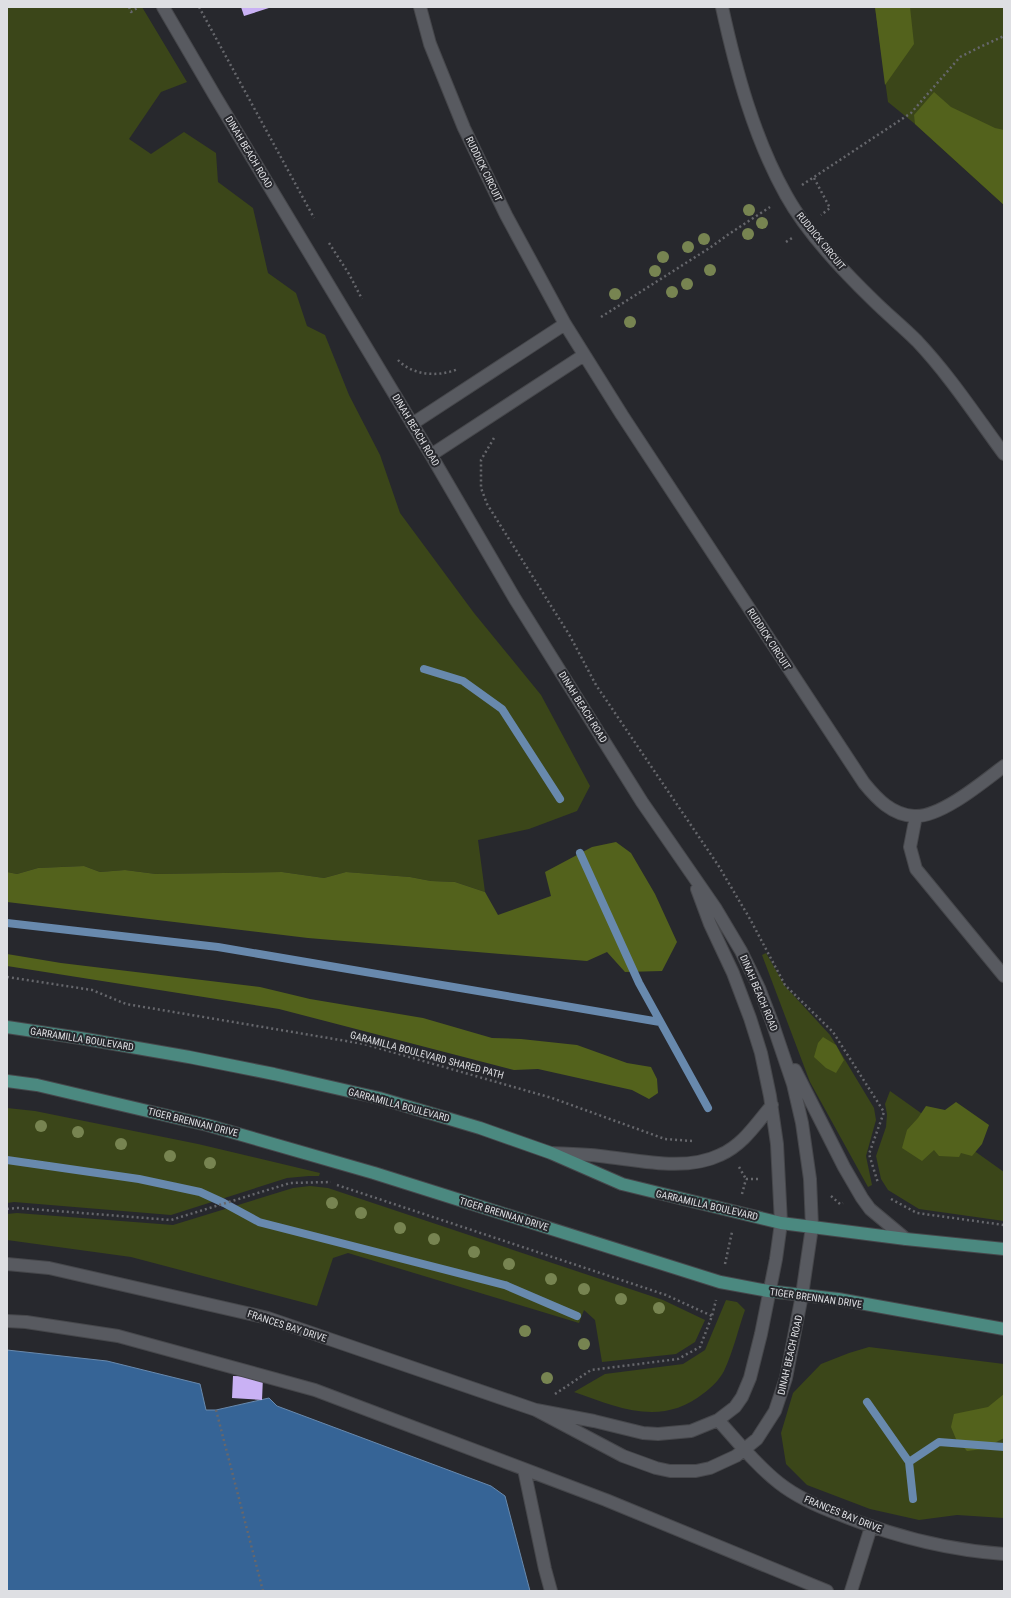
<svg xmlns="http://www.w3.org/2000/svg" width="1011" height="1598" viewBox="0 0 1011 1598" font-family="'Roboto Condensed',sans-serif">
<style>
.green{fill:#3b4619}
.forest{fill:#53621c}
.water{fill:#366496;stroke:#6889ad}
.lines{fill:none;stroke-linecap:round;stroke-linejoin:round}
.stream{stroke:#6889ad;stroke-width:8}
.building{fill:#c9b1f4}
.minor-casing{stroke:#46474b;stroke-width:14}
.major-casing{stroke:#46474b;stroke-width:14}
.path{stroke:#66676c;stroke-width:2.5;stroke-dasharray:2 3;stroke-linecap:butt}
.minor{stroke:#585a60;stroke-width:12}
.major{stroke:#4b8980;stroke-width:12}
.tree{fill:#778451}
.labels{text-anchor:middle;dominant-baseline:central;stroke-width:4;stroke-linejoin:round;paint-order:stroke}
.street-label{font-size:10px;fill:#dedfe3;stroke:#27282d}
</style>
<rect width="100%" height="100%" fill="#27282d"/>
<path class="green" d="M7,7H142L187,82L161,92L129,139L151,154L184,132L216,153L218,182L253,208L268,273L296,293L307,326L325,335L349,395L380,455L400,513L474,613L541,695L590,786L577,811L529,829L478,840L485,892L455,882L431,881L410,877L346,872L324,878L282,872L156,874L125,870L100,872L84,866L38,868L17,874L7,872Z
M875,7H1004V205L915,124L888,102Z
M766,953L785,986L830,1035L874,1108L876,1120L866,1156L872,1185L868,1187L810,1082L762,955Z
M890,1091L1004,1172V1221L919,1209L888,1190L881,1179L876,1156L886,1127L887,1114L885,1104Z
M7,1108L35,1111L198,1144L320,1173L319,1176H309L287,1178L171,1215L14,1202L7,1203Z
M310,1186L328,1188L663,1300L705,1320L695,1342L676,1354L602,1362L595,1320L584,1310L579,1323L348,1253L333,1258L317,1306L131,1257L7,1240V1214L17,1213L173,1225L293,1188Z
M726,1300L737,1302L745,1310C738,1330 733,1352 724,1371C720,1379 711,1388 704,1393C662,1427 619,1408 574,1392L605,1374L683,1364L705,1350Z
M869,1347L1004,1364V1518L957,1515L919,1520L870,1509L807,1485L786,1464L781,1433L793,1393L821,1364L849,1353Z"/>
<path class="forest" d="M875,7H910L914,44L885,85Z
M934,92L951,107L995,128L1004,130V205L915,124L914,115Z
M616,842L631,853L655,894L677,942L662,971L625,972L607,952L587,961L308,938L7,902V872L17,874L38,868L84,866L100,872L125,870L156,874L282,872L324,878L346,872L410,877L431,881L455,882L485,892L498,915L551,896L545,872L592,847Z
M7,954L61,963L260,987L310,999L423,1018L492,1038L521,1039L577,1045L627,1063L651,1067L657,1079L658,1093L649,1099L632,1090L538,1069L514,1070L279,1009L7,966Z
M823,1037L836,1045L844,1060L836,1073L826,1068L814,1057L818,1043Z
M956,1102L989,1125L982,1144L972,1156L961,1153L959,1157L939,1156L934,1150L922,1161L902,1148L907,1130L918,1118L926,1106L945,1110Z
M1004,1394V1438L983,1449L967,1451L956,1439L951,1427L954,1414L988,1407Z"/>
<path class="water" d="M7,1350L107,1361L200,1384L206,1410H216L269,1398L277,1406L491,1486L505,1496L530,1591H7Z"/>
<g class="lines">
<path class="stream" d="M424,669L463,681L502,709L560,799
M580,853L639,983L708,1108
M7,923L218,947L660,1022
M7,1160L139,1179L200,1192L224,1203L259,1222L505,1285L577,1316
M867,1402L909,1462L913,1499
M909,1462L939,1442L1004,1447"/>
</g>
<path class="building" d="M241,7H272L244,16Z
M233,1376L263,1377L262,1400L232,1398Z"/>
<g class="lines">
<g class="minor-casing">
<path id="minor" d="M163,7L215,96L431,455L515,599L642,802L716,909L741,951L759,988L772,1022L793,1084L802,1123L810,1179L812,1227L802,1295L786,1378L775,1411L757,1439L736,1456L710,1468L696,1471H670L656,1468L623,1456L536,1410
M420,7L430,44L464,128L506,215L565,324L622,415L864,783C877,799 892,815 914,816C940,818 983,782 1004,766
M722,7C736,71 754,138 786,195C807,233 842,270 873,300C887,314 903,327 917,341C950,376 976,416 1004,454
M412,424L565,324
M431,455L584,355
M916,816L910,847L916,869L1004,976
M795,1070L844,1167L862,1198L870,1209L906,1239
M552,1153C568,1154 584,1154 600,1156C638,1160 685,1172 720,1155C743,1145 756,1124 772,1105
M7,1264L49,1268L268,1318L536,1410L594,1421L643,1433L658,1434L691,1431L718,1420L735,1407L742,1397L750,1378L761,1334L776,1259L781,1223L777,1144L770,1096L761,1053L750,1018L733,973L710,924L697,889
M7,1321L26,1322L118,1336L315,1390L606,1500L827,1591
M718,1420C738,1442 756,1465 779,1483C798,1498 819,1507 841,1515C893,1536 948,1550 1004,1554
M524,1469L545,1569L551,1591
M851,1591L871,1527"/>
</g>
<g class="major-casing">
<path id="major" d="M7,1027L80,1038L189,1057L274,1074L379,1098L480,1128L551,1153L622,1184L781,1223L906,1239L1004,1249
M7,1081L37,1085L207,1125L374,1173L720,1282L768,1291L838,1299L1004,1329"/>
</g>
<path class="path" d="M129,7L131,12L139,7
M199,7L314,218
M814,178L830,208L821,215
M802,185L911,113L960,57L980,47L1004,36
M786,242L792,238
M329,243L349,274L362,299
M601,317L711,247L729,234L770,207
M398,360C413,376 439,377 458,369
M494,438L481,460V488L487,504L570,636L596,685L718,865L750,919L785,985L833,1032L884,1112L869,1154L878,1183
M7,977L92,990L126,1004L364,1044L552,1098L665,1139L692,1141
M739,1167L746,1179
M746,1179H760
M337,1185L666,1295L712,1316
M742,1194L746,1179
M831,1196L840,1204L843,1203
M891,1199L917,1213L1004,1225
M7,1209L18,1208L171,1220L290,1183L331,1182
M725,1264L732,1232
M555,1394L591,1370L678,1359L700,1347L712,1316L716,1300
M216,1410L263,1591"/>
<use href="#minor" class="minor"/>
<use href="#major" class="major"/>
</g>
<g class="tree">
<circle cx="749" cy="210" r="6"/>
<circle cx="762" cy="223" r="6"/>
<circle cx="748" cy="234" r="6"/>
<circle cx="704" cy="239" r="6"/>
<circle cx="688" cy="247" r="6"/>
<circle cx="663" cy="257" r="6"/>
<circle cx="710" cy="270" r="6"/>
<circle cx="655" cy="271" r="6"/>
<circle cx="687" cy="284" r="6"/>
<circle cx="672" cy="292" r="6"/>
<circle cx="615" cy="294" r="6"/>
<circle cx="630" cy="322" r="6"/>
<circle cx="41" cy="1126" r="6"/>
<circle cx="78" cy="1132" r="6"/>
<circle cx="121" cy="1144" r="6"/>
<circle cx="170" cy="1156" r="6"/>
<circle cx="210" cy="1163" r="6"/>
<circle cx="332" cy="1203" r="6"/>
<circle cx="361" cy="1213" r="6"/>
<circle cx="400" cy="1228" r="6"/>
<circle cx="434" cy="1239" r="6"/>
<circle cx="474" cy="1252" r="6"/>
<circle cx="509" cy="1264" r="6"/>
<circle cx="551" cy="1279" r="6"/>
<circle cx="584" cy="1289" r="6"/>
<circle cx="621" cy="1299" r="6"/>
<circle cx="659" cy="1308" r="6"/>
<circle cx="525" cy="1331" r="6"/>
<circle cx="584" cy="1344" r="6"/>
<circle cx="547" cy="1378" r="6"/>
</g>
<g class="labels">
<g class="street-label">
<text transform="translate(249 152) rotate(59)">DINAH BEACH ROAD</text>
<text transform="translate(484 169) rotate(64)">RUDDICK CIRCUIT</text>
<text transform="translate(821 241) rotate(51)">RUDDICK CIRCUIT</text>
<text transform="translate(416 430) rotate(59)">DINAH BEACH ROAD</text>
<text transform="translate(769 639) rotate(57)">RUDDICK CIRCUIT</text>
<text transform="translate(583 707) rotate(58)">DINAH BEACH ROAD</text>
<text transform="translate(759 993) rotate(67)">DINAH BEACH ROAD</text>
<text transform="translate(82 1039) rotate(9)">GARRAMILLA BOULEVARD</text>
<text transform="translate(427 1055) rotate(15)">GARAMILLA BOULEVARD SHARED PATH</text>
<text transform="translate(399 1105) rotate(15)">GARRAMILLA BOULEVARD</text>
<text transform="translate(193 1122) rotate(14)">TIGER BRENNAN DRIVE</text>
<text transform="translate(707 1205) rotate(13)">GARRAMILLA BOULEVARD</text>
<text transform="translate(504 1214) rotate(17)">TIGER BRENNAN DRIVE</text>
<text transform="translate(816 1298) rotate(8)">TIGER BRENNAN DRIVE</text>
<text transform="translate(287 1326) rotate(18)">FRANCES BAY DRIVE</text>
<text transform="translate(790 1355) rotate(-77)">DINAH BEACH ROAD</text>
<text transform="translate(843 1514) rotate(22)">FRANCES BAY DRIVE</text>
</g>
</g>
<rect width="1011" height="1598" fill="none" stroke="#dedfe3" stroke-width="16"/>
</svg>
